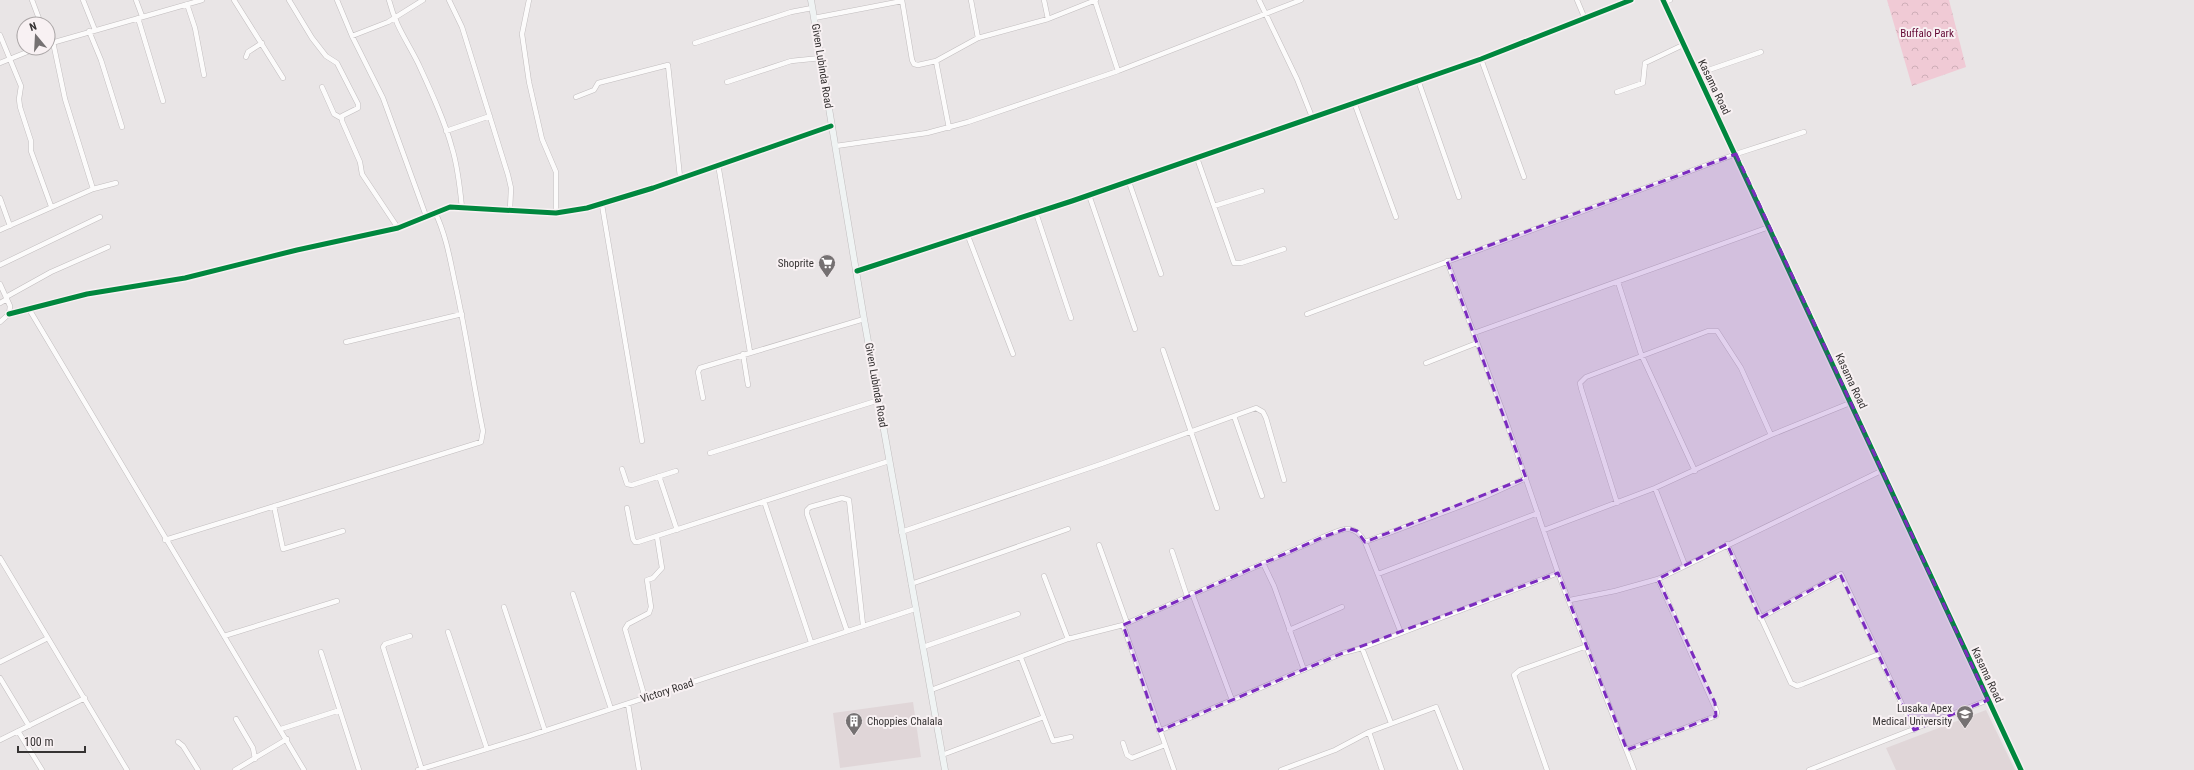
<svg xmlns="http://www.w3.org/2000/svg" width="2194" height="770" viewBox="0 0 2194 770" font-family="'Roboto Condensed',sans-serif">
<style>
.built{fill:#e0d6d8}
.park{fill:url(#park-crowns)}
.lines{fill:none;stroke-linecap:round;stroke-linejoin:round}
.street-casing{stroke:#c1bdbe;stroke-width:5.5}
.secondary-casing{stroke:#c1bdbe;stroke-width:7}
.street{stroke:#fcfbfb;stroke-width:4.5}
.secondary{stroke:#eff3f3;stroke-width:6}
.cycleway-casing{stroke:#f8f1f3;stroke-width:8}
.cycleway{stroke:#00873e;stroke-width:5}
.marked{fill:#7b2cbf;fill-opacity:0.2;stroke:#7b2cbf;stroke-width:3;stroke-dasharray:8 5;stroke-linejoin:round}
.labels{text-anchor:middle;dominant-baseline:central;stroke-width:4;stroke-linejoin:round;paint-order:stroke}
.park-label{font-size:11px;fill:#630834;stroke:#f8f1f3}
.street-label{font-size:11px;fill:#363333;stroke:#f8f1f3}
.poi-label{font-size:11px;fill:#363333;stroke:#f8f1f3;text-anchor:end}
</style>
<defs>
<pattern id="park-crowns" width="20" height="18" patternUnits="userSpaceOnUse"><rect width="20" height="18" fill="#f0cad5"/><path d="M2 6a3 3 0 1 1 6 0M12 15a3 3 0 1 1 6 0" fill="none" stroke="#ceaeb7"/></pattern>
</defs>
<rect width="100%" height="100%" fill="#e9e5e6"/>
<path class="built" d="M913,702L921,757L840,768L833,713Z
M1986,710L2015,770H1896L1886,748Z"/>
<path class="park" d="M1887,0H1949L1966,67L1912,86Z"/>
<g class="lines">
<g class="street-casing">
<path id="street" d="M32,0L41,24
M83,0L95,30
M136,0L142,16
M234,0L283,78
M289,0L312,38L326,56L337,63L358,104V108L342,116V121L360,162L362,174L398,228
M337,0L352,36L383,98L426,216
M389,0C396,27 406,39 418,63C430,89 445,121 452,148C458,167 460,188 462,208
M449,0L462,27L508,175L511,188L510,210
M529,0L522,34L529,82L542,139L556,172V213
M902,0L912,60L914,64L918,65L936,61L978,38L1048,19L1096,0
M971,0L978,38
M1044,0L1048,19
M1259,0L1297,79L1312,117
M1577,0L1585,19
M1095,1L1118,71
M1664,2L1670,0
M187,4L195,28L204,75
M138,18L163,101
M814,18L902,1
M89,31L101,60L122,127
M0,35L21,86L19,99L20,107L31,141V151L51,206
M352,36L388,22L423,0
M53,42L65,99L93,189
M695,43L791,12L812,8
M48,44L202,0
M246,57L248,52L262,43
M1481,59L1524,177
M936,61L949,128
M0,63L37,48
M1697,74L1761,52
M1418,80L1459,197
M727,82L791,61L821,58
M322,87L334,114L341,118
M1617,92L1643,83L1645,63L1683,45
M576,97L594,90L598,83L668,65L680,177
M1354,102L1396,217
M446,131L490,116
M836,146L927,133L968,122L1118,71L1301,0
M1197,158L1234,263H1241L1284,249
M718,164L750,352
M1129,182L1161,274
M1089,195L1135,329
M0,198L10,226
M602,205L642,441
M1214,206L1262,191
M1036,213L1071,318
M0,230L93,189L116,183
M968,236L1013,354
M1447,261L1504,415L1558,573L1634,770
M0,265L100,217
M857,271L1072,201L1481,59L1631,0
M1618,282L1641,354L1695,471
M0,284L10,306L9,314L0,322
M6,297L51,272L108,247
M0,303L7,299
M29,309L304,770
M9,314L87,294L185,278L297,250L398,228L450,207L556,213L587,208L653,188L831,126
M1307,314L1736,154L1804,132
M1474,333L1769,227
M346,342L462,314
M1163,350L1217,508
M743,354L748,385
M1426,363L1477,343
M703,398L698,372L700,368L864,319
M1234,416L1262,496
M710,453L879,400
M622,469L627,484L632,485L676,471
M659,476L677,530
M1655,488L1685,565
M764,501L811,642
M1617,503L1581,388L1580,383L1586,377L1708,331H1717L1741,368L1771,435
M274,506L283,549L343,531
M627,508L633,539L635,542H638L889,461
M1544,530L1655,488L1771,435L1850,403
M901,532L1104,463L1256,408L1263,412L1266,418L1284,480
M165,540L481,442L483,431C473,382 466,332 455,283C450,259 446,235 435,212
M1365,542L1482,498L1526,478
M1727,544L1791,683L1797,686L1803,684L1879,654
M1099,545L1127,623
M1172,551L1187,596
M0,558L127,770
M1263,563L1274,586L1304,670
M1378,574L1538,513
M1044,576L1068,639
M911,584L1068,529
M1192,593L1232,700
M573,594L611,709
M1570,600L1615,591L1658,579L1881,471
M504,607L545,731
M1760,618L1841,574L1914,730
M1123,625L1174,770
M1289,630L1342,607
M847,631L807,514V510L810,507L842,498L849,500L863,625
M448,632L487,749
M224,636L337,601
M410,636L385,644L383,647L422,770
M923,647L1018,614
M1362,648L1391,723
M321,652L359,770
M1021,658L1053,741L1071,737
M0,662L48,638
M0,678L29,726
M931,690L1068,639L1123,625L1323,537C1341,530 1353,521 1365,542L1401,633
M645,698L625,629L628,624L649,613L651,607L647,580L653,578L662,568L657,537
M628,704L639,770
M236,719L253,748L255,759
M281,729L340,710
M18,731L42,770
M1159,731L1343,653L1362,648L1558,573
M0,740L85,698
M178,742L183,746L198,770
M1123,743L1127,755L1132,758L1165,745
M1627,750L1716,716L1717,712L1658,579
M942,755L1044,717
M235,770L287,739
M418,770L529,736L915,609
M1281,770L1335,750L1369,732
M1382,770L1369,732L1436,707L1461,770
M1547,770L1514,675L1520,670L1587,646
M1809,770L1988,700"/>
</g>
<g class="secondary-casing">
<path id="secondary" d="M811,0L864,319L945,770
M1663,0L2021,770"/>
</g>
<use href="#street" class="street"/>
<use href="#secondary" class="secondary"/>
<g class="cycleway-casing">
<path id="cycleway" d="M1663,0L2021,770
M857,271L1072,201L1481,59L1631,0
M9,314L87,294L185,278L297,250L398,228L450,207L556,213L587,208L653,188L831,126"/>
</g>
<use href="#cycleway" class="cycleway"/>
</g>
<path class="marked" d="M1736,154L1988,700L1914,730L1840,574L1760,618L1727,544L1658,579L1715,703L1716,716L1627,750L1558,573L1343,653L1159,731L1123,625L1323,537L1348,528L1357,531L1365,542L1526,478L1447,261Z"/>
<defs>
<g id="supermarket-pin" transform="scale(0.9)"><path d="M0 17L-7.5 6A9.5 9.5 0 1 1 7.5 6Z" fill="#757172" stroke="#f8f1f3"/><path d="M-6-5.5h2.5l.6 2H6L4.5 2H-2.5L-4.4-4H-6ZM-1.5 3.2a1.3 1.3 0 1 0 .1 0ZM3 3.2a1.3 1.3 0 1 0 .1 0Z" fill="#fff"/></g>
<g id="university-pin" transform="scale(0.9)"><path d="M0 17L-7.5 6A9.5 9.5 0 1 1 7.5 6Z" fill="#757172" stroke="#f8f1f3"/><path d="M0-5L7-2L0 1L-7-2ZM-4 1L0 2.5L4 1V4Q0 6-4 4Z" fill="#fff"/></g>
<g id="building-pin" transform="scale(0.9)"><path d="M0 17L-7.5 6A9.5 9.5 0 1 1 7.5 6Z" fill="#757172" stroke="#f8f1f3"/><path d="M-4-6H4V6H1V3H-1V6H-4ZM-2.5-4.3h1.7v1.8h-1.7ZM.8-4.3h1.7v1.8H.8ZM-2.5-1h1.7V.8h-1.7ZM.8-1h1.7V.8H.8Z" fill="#fff"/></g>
</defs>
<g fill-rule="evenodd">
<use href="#supermarket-pin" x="827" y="263"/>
<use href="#university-pin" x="1965" y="714"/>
<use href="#building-pin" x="854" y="721"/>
</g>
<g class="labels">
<g class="park-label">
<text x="1927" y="33">Buffalo Park</text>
</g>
<g class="street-label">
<text transform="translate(822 66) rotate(81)">Given Lubinda Road</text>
<text transform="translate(1714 87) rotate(64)">Kasama Road</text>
<text transform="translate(1851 381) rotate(65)">Kasama Road</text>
<text transform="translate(876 385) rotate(80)">Given Lubinda Road</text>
<text transform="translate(1987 675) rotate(65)">Kasama Road</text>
<text transform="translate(667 691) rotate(-18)">Victory Road</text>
</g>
<g class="poi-label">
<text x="814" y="263">Shoprite</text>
<text x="1952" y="708">Lusaka Apex<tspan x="1952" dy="13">Medical University</tspan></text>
<text x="867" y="721" text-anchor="start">Choppies Chalala</text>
</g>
</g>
<g transform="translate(36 36) rotate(342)"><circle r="19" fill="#f8f1f3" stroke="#aaa5a6"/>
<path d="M0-3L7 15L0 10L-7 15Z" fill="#757172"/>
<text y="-6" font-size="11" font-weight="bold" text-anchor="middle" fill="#363333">N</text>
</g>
<path d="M18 746v6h67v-6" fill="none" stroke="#363333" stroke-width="2"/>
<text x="24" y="746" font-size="12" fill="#363333" stroke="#f8f1f3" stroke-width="3" paint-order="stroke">100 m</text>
</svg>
